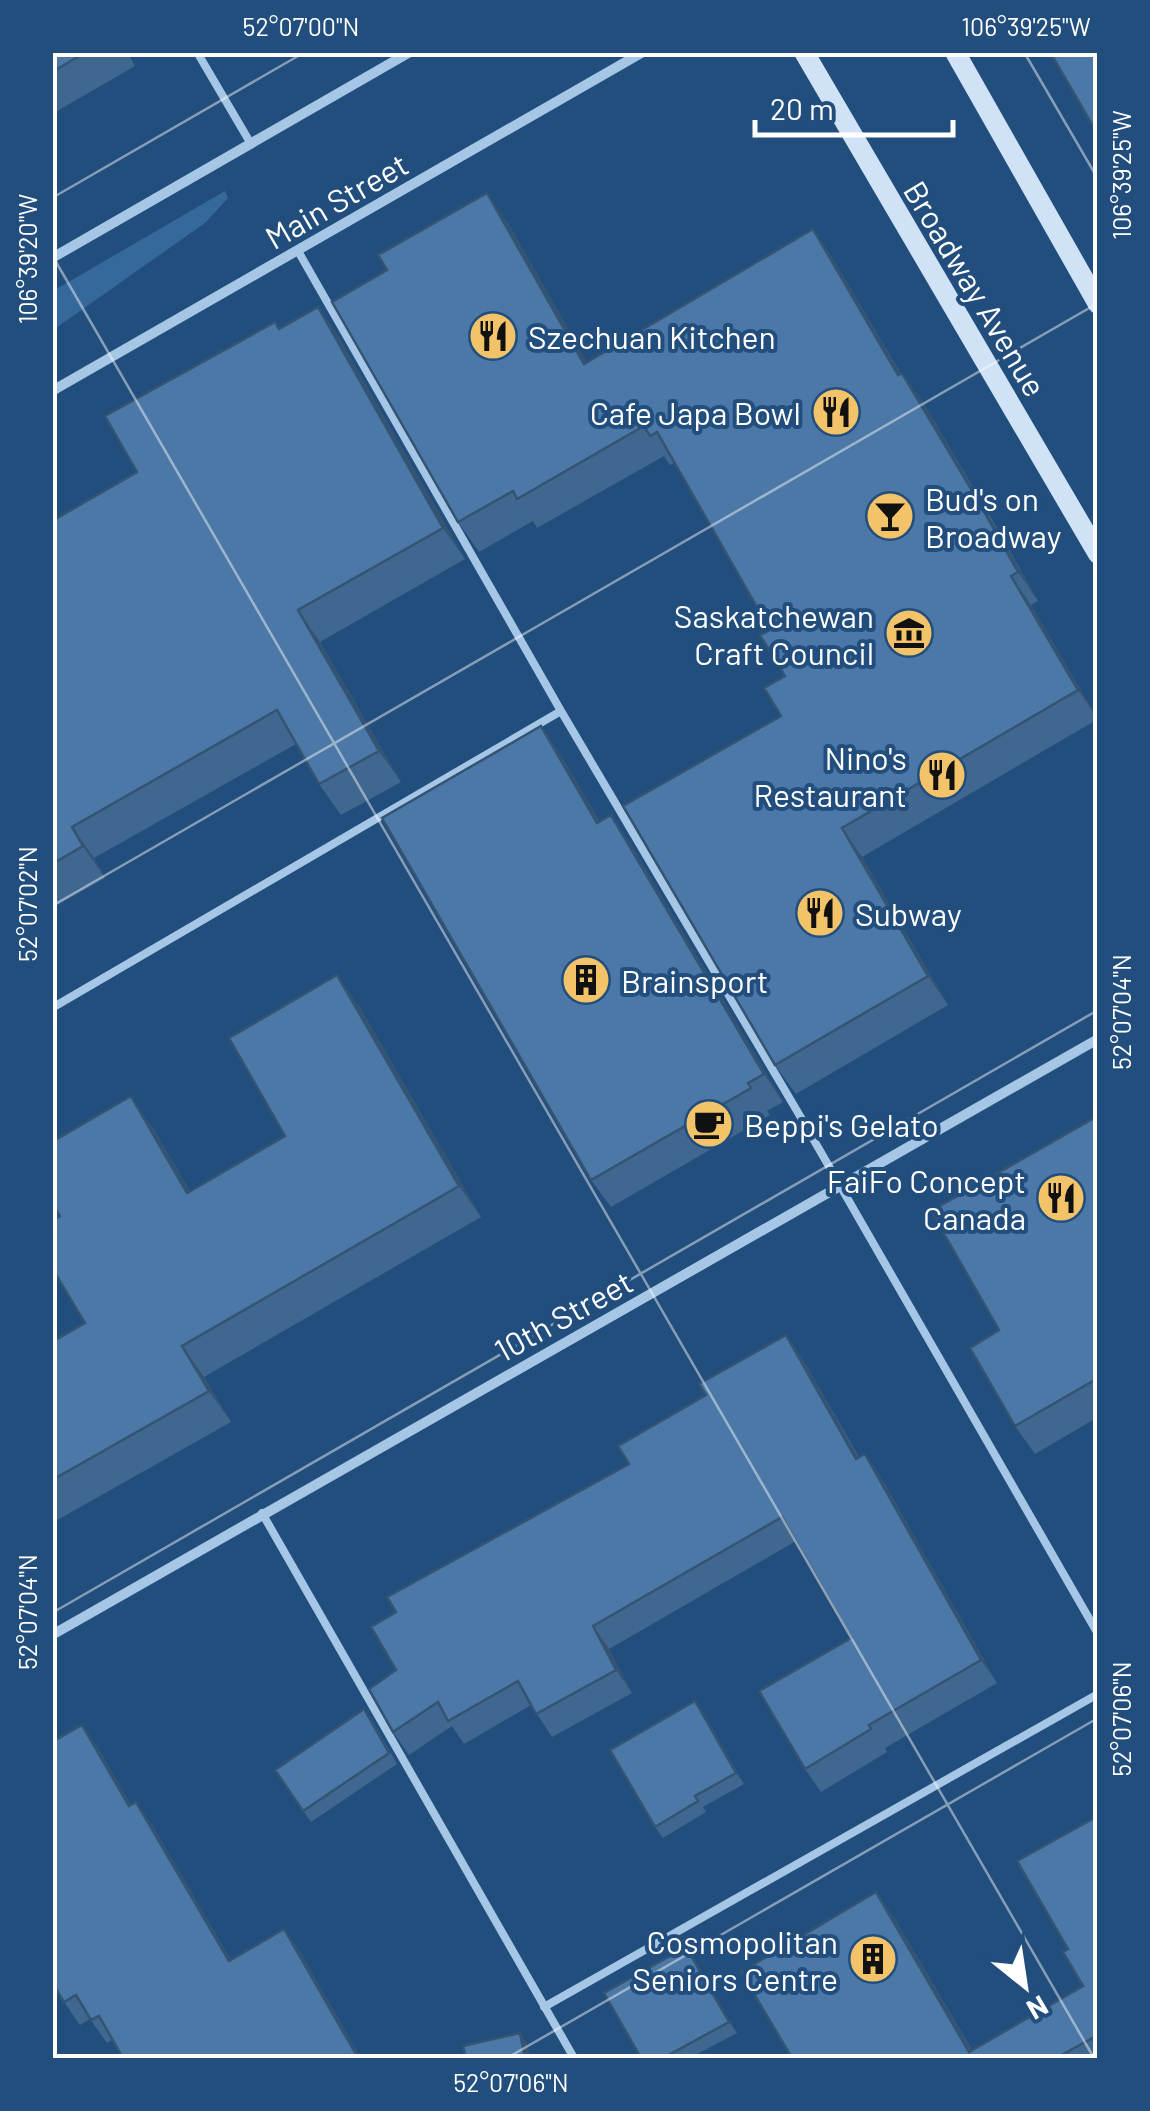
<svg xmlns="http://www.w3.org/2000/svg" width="1150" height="2111" viewBox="0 0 1150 2111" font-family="Barlow,sans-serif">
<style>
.grass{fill:#35689b}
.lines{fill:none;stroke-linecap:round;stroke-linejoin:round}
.lane{stroke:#a6c6e6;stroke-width:8}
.street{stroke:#a6c6e6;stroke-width:10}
.secondary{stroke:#d0e2f5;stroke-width:20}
.wall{fill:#40678f}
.shaded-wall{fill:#345474}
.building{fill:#4b78a6;stroke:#345474;stroke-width:2.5}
.ticks{fill:none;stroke:#fff;stroke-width:2.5;stroke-opacity:0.45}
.labels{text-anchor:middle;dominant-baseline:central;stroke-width:8;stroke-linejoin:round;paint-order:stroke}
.street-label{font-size:32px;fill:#fff;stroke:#224e7d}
.poi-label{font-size:32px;fill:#fff;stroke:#224e7d;text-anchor:start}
.neatline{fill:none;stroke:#fff;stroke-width:4}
.ticks-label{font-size:25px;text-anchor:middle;fill:#fff}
</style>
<rect width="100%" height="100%" fill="#224e7d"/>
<path class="grass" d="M225,191L228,198L205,223L53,330V291Z"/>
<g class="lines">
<path class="lane" d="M197,52L251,144
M298,251L561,711L800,1116L1098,1634
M52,1008L561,711
M262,1513L574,2058
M544,2007L1098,1694"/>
<path class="street" d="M52,258L410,52
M52,391L643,52
M52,1635L1098,1039"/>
<path class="secondary" d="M804,52L1098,554
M955,52L1098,304"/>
</g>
<path class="wall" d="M52,52H127L135,66L52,114Z
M508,223L587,362L813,229L833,259L901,374L923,402L997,528L1038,601L1031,605L1098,719L862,857L948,1005L796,1094L775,1065L781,716L785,676L770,630L674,463L670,465L664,456L537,528L533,521L479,552L458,522Z
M318,307L340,339L465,559L320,642L401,782L341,815L319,784L296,744L94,858L105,878L52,908V521L137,472L280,329Z
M541,726L560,754L600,822L630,843L783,1102L767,1111L770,1115L611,1207L591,1180Z
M359,1006L481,1217L204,1377L231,1422L52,1523V1342L85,1323L60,1216L153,1128L190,1191L285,1136Z
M1098,1116V1417L1035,1454L1015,1426L999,1330Z
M786,1335L802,1358L859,1457L865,1454L881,1477L997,1683L885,1748L887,1752L821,1792L805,1769L851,1638L796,1541L609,1649L632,1693L552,1737L531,1705L464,1744L452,1726L409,1755L393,1732L396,1612L629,1464L706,1395Z
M703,1712L744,1784L703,1807L706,1812L663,1838L655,1827Z
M372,1720L397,1764L311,1822L275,1770Z
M82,1725L98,1748L131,1805L136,1802L152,1825L231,1960L284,1929L300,1952L361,2058H123L112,2040L107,2043L90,2019L80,2025L64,2002L55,1942Z
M1098,1816V2058H792L895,1919L972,2050L1083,1986L1068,1949Z
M686,1947L737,2033L690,2058H641Z"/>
<path class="shaded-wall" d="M487,193L508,223L605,393L584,364Z
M813,229L833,259L918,404L898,375Z
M318,307L340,339L465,559L443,528Z
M902,373L923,402L1038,601L1018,572Z
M1011,576L1031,605L1098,719L1078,690Z
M298,610L320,642L401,782L379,751Z
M541,726L560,754L617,851L597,823Z
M611,815L630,843L783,1102L764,1074Z
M72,827L94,858L105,878L83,846Z
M842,828L862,857L948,1005L928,976Z
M337,975L359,1006L481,1217L459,1186Z
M131,1096L153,1128L209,1224L187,1193Z
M786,1335L802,1358L872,1482L856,1459Z
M182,1346L204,1377L231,1422L209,1391Z
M865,1454L881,1477L997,1683L981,1660Z
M593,1626L609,1649L632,1693L616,1670Z
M695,1701L703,1712L744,1784L736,1773Z
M82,1725L98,1748L145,1829L129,1806Z
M136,1802L152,1825L245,1984L229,1961Z
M876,1892L895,1919L976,2058H974Z
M284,1929L300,1952L361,2058L357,2056Z
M686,1947L694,1958L737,2033L729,2022Z
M520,2033L527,2044L531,2058H525Z"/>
<path class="building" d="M52,52H86L52,72Z
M1050,52H1098V135Z
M487,193L584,364L813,229L898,375L902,373L977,499L1018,572L1011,576L1078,690L842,828L928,976L775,1065L623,806L781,716L764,688L785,676L760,635L770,630L657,432L650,436L644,426L517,499L513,491L458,522L332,302L387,270L378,255Z
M318,307L443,528L298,610L379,751L319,784L277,710L72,827L83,846L52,864V521L137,472L105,416L275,322L279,329Z
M541,726L597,823L611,815L764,1074L748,1083L751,1088L591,1180L382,818Z
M337,975L459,1186L182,1346L209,1391L52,1480V1342L85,1323L52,1268V1221L60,1216L52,1204V1142L131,1096L187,1193L285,1136L229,1038Z
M1098,1116V1378L1015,1426L970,1348L999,1330L931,1211Z
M786,1335L856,1459L865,1454L981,1660L869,1725L871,1729L805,1769L759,1691L851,1638L782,1517L593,1626L616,1670L536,1714L518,1681L448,1721L438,1702L393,1732L369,1689L396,1670L371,1627L396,1612L387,1597L629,1464L618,1446L706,1395L699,1384Z
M695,1701L736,1773L695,1796L698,1801L655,1827L610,1750Z
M364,1709L389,1753L303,1811L275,1770Z
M82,1725L129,1806L136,1802L229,1961L284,1929L357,2056L353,2058H123L99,2016L91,2020L76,1995L64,2002L52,1983V1943L55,1942L52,1938V1742Z
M1098,1816V2035L1056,2058H792L741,1972L876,1892L969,2052L1083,1986L1063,1952L1068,1949L1017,1861Z
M686,1947L729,2022L663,2058H641L604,1993Z
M520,2033L525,2058H466L463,2046Z"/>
<path class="ticks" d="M1024,52L1098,179M52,198L305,52M52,255L1094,2058M52,906L1098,303M52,1613L1098,1010M507,2058L1098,1718"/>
<defs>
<g id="restaurant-disc" transform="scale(2.5)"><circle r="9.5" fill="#f2c368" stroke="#224e7d"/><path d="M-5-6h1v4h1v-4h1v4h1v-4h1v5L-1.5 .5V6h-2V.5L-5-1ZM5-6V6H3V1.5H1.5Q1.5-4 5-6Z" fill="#111"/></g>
<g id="bar-disc" transform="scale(2.5)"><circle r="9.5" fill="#f2c368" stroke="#224e7d"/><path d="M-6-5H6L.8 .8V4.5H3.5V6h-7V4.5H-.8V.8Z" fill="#111"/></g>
<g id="museum-disc" transform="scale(2.5)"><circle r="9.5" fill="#f2c368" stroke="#224e7d"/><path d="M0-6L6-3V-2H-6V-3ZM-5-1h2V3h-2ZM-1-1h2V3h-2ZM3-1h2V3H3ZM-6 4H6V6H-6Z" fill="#111"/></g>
<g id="building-disc" transform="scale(2.5)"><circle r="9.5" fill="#f2c368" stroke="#224e7d"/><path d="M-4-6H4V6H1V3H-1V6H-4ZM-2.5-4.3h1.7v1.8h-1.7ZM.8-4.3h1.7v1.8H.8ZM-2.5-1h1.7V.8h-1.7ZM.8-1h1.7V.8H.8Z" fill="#111"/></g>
<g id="cafe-disc" transform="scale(2.5)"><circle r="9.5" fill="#f2c368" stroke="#224e7d"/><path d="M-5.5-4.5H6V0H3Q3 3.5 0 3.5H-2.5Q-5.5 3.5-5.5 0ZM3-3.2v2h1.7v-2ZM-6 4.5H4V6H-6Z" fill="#111"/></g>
</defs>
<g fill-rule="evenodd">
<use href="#restaurant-disc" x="493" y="336"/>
<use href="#restaurant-disc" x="836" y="412"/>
<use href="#bar-disc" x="890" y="516"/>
<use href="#museum-disc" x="909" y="633"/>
<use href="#restaurant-disc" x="942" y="775"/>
<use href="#restaurant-disc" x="820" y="913"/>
<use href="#building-disc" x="586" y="980"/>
<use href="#cafe-disc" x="709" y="1124"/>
<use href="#restaurant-disc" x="1061" y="1198"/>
<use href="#building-disc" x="873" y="1959"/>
</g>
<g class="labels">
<g class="street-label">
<text transform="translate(336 200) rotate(-30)">Main Street</text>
<text transform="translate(976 288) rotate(59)">Broadway Avenue</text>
<text transform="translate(563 1315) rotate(-29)">10th Street</text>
</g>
<g class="poi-label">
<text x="528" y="336">Szechuan Kitchen</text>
<text x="801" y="412" text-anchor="end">Cafe Japa Bowl</text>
<text x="925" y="498">Bud's on<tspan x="925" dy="37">Broadway</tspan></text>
<text x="874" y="615" text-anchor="end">Saskatchewan<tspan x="874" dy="37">Craft Council</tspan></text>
<text x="907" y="757" text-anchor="end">Nino's<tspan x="907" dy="37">Restaurant</tspan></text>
<text x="855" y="913">Subway</text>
<text x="621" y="980">Brainsport</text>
<text x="744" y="1124">Beppi's Gelato</text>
<text x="1026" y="1180" text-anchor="end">FaiFo Concept<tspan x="1026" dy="37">Canada</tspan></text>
<text x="838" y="1941" text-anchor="end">Cosmopolitan<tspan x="838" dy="37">Seniors Centre</tspan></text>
</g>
</g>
<rect width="1150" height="2111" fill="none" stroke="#224e7d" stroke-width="110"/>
<g transform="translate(1025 1986) rotate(150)" stroke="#224e7d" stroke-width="8" paint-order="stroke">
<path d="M0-8L18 38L0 25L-18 38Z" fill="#ffffff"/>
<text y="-15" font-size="28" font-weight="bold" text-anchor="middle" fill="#ffffff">N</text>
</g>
<path d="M755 120v15h198v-15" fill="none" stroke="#ffffff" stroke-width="5"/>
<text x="770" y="120" font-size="30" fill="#ffffff" stroke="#224e7d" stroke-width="8" paint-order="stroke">20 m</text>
<rect x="55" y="55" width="1040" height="2001" class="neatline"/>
<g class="ticks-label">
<text x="301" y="36">52°07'00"N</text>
<text x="1026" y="36">106°39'25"W</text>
<text transform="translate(1122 175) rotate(-90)" y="9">106°39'25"W</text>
<text transform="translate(28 259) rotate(-90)" y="9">106°39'20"W</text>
<text transform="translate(28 904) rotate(-90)" y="9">52°07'02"N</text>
<text transform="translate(1122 1012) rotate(-90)" y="9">52°07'04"N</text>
<text transform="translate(28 1612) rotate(-90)" y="9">52°07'04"N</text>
<text transform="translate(1122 1719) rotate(-90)" y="9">52°07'06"N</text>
<text x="511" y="2092">52°07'06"N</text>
</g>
</svg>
